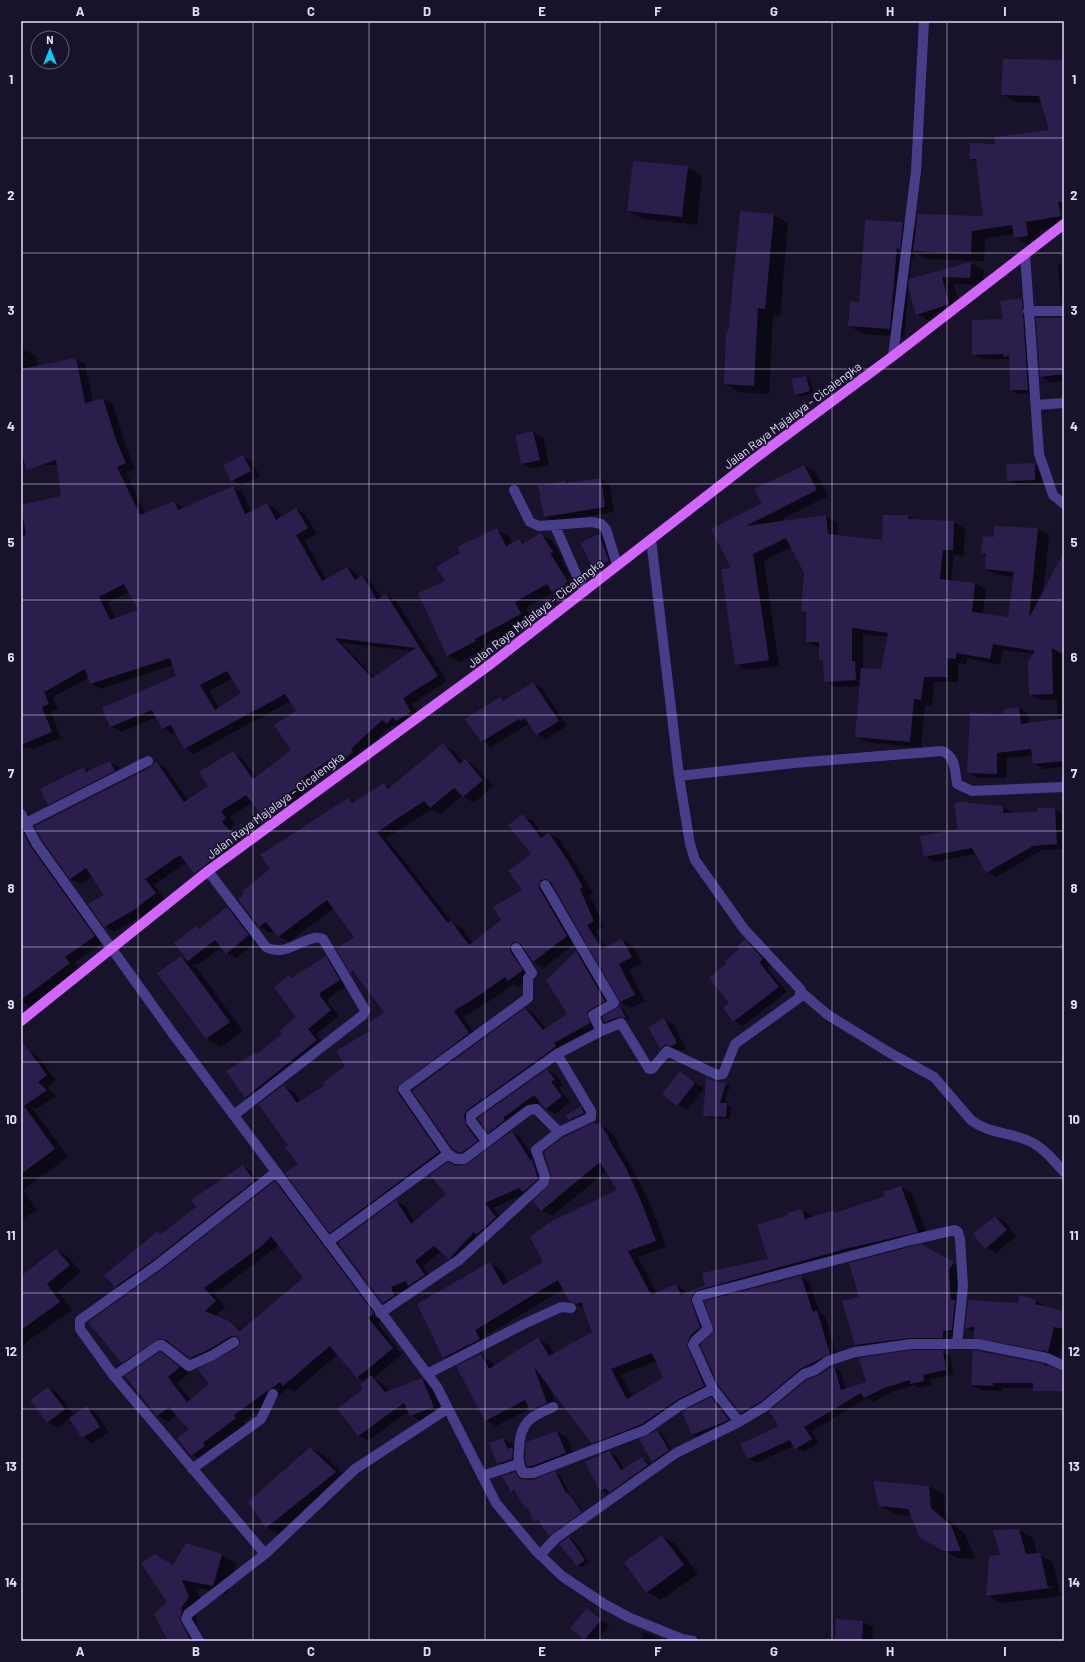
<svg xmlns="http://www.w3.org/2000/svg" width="1085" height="1662" viewBox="0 0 1085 1662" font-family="Barlow,sans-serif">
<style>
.shadow{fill:#0007;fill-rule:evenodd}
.building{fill:#2b1e4c;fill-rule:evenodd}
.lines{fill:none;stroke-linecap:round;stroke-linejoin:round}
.street{stroke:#473d89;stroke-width:10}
.primary{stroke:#d265fd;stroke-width:10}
.grid{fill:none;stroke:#e3dcff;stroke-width:1;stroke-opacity:0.55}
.labels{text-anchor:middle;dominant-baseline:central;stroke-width:3;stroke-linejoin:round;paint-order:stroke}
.street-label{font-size:12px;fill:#e3dcff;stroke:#18122b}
.neatline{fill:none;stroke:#e3dcff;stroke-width:1.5}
.grid-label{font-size:13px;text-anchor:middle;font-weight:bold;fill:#e3dcff}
</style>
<rect width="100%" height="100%" fill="#18122b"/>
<path class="shadow" d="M1064,61V225L1039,230L1041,243L1028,245L1014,237V234L985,238L984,261L927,259L915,252L914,258L912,257L909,280L971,263L984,271L983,285L954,284L962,312L930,322L917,314L909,285L904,337L864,334L849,326L903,223L916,231L985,217L978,163L970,158L996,145L1050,131L1042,103L1016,102L1002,94Z
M687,167L702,176L697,225L643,219L629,211Z
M774,215L788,223L780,317L773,316L769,394L739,392L725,384L729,333Z
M1064,263V306L1061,304L1058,264Z
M1021,299L1030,304L1036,394H1019L1011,390L1010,359H982L973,354Z
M1064,318V381L1052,383L1041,377Z
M21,340L23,341L24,351H27L36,356L38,367L76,359L85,364L93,402L103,399L113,404L126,447L135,469L126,472L145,514L174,502L184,508L233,487L243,493L251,512L267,504L277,510L281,518L296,509L306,515L317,534L305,541L327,580L347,568L356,573L359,578L362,576L372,582L381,598L386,595L396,601L447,681L412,704L420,717L397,728L392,725L360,755L349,767L342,763L308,786L311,790L292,803L295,807L274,823L265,817L253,802L230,817L235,824L231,827L245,842L204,879L194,873L187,862L154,885L165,899L144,915L114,932L105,926V895L93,876L80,884L71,879L42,839L152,768L156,763L165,768L188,800L209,786L233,753L242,758L257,778L292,751L297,712L291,701L194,754L185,748L176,732L172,734L163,728L157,717L121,732L111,726L178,676L173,665L101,689L91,684L89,678L53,697L58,709L51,712L61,738L32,749L28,747L21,749V558L63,497L73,465H21ZM129,592L139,611L116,619L108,602ZM342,643L412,651L374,677ZM233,678L242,693L219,708L209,691Z
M806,377L810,379L814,393L801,397L796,394Z
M533,432L543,437L549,465L532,469L522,464Z
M243,456L252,462L260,476L242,485L232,480Z
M1034,464L1044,470V485L1018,486L1008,480Z
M804,466L815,472L828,496L775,523L826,516L837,523L838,536L883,541L884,516H908L915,520L954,522L965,529L964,556L954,555L951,581L975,583L986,590L983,614L1009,619L1014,577L997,575L986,569L987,556L982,553L995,538L1038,529L1049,535L1043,594L1064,554V767L1044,769L1034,764L1033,755L1007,758L1006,778H978L968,772L1005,715L1019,708L1028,714L1029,724L1057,720V700H1041L1030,694L1034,654L1003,650L1000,665L967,658L966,664L958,663V682H934L932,706L925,705L921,748L867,742L856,736L860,686L835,687L825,681L824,661L820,659V648L807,642V614L802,611L805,573L792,546L764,561L779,666L747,670L736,664L732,569L712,529L763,504ZM863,634L888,637L882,670H866L863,666Z
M601,479L610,485L614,512L555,522L545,517L565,482L568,483Z
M21,508L34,535L21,539Z
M497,530L509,536L512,543L519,540L525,543L541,534L552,541L564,559L561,560L579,588L565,598L555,592L526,608L532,620L486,645L487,647L459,662L447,655L446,582L461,554Z
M598,535L608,540L618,566L602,571L592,566Z
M533,683L542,688L567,726L546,739L537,734L528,724L491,747L482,742L466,719L500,698L505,701Z
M443,745L453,751L463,762L465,760L475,766L493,786L474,803L462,796L441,814L432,809L386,838L452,922L462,928L473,943L502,920L523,890L533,854L523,816L533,821L545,837L550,834L560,840L578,868L593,893L590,895L604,927L596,931L607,948L622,940L633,946L642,963L629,970L645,1001L631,1008L621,1002L553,885H552L549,891L577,942L544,968L534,962L525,948H523L520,954L532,977L519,987L514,984L488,1002L463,1017L479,1039L407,1093L449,1159L341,1238L330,1232L289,1145L284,1086L294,1092L301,1102L327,1086L346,1066L386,1012L358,976L351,972L356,937L334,908L289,942L278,936L274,930L270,933L260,927L239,899L348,799L355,803L384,784L391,788Z
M110,762L119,767L122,775L57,809L48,804L84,768L90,771Z
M968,802L971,805L1003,807L1012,812V814L1038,813L1055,809L1064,814V849L1042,850L996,877L987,872L976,854L934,862L925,856L959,830Z
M21,812L104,942L74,963L79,969L31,1007L21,1001Z
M227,908L237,914L258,941L236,958L227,953L222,947L198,965L193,963L243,1031L221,1047L207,1039L181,957L190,963L175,943L196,927L200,929Z
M745,941L754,946L771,964L767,968L787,992L743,1026L734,1021L724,1008L731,1003L740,949Z
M576,952L584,957L613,1005L596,1016L598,1028L472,1120L485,1145L471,1157L453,1148L413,1091L526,1009L534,1014L546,1029L568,1014Z
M326,957L334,962L348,985L329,998L328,1002L339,1016L316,1034L325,1046L255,1102L246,1097L228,1071L257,1055L284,1034L297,1017L289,977L292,978Z
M620,1007L624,1010L630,1020L624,1019L610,1024L606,1022Z
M664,1019L674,1025L686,1049L682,1051L675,1050L670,1054L661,1049L650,1027Z
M28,1051L38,1057L56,1080L47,1087L56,1096L36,1109L31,1106L68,1157L23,1190L37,1210L21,1220V1101L27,1104L21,1096V1057Z
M547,1070L556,1075L563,1085L559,1088L570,1102L555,1114L546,1109L540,1102L511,1123L498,1137L489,1132Z
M680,1072L704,1089L687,1110L678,1105Z
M714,1082L730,1086L724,1104L731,1107L730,1119L709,1118L704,1115Z
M581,1107L585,1110L588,1115L574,1122L570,1119Z
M595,1123L609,1130L619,1143L618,1144L636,1175L652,1208L666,1247L638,1257L657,1294L676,1286L688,1293L769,1259L789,1216L802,1210L813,1217L834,1211L838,1213L886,1196L901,1187L912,1193L928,1238L706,1296L701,1306L711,1335L801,1277L809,1282L820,1313L825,1316L838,1358L809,1373L750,1418L741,1413L708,1335L701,1342L697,1352L715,1392L603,1449L592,1443L549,1385L557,1409L541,1417L530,1409L496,1426L486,1420L481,1355L491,1361L495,1367L538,1339L549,1345L554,1354L594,1332L585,1309L570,1301L564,1289L485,1336L490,1345L454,1364L444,1358L418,1304L490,1263L501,1270L509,1283L545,1262L619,1191L607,1171L552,1216L542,1210L550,1187ZM657,1361L664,1379L633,1397L621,1375Z
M512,1132L521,1138L537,1163L547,1184L493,1208L505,1223L459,1263L442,1251L423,1266L433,1281L400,1292L403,1301L392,1308L383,1303L396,1201L405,1206L415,1222L447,1194L456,1167L468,1165Z
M243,1166L252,1172L262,1187L125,1292L116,1286L158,1232L163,1234L198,1208Z
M275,1182L285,1188L383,1319L378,1324L402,1354L374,1378L380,1382L389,1391L422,1379L431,1384L443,1413L420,1421L411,1415L409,1411L368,1441L359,1436L338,1409L365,1389V1381L358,1377L338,1354L294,1392L289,1388L244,1421L246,1424L202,1461L192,1455L190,1430L177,1414L168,1422L158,1416L127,1376L160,1353L189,1373L177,1383L191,1400L211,1384L242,1341L220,1355L201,1364L174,1345L169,1344L132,1368L122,1362L161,1272ZM279,1245L304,1278L242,1330L215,1316L225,1307L214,1294Z
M995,1217L1005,1222L1016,1236L996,1253L986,1248Z
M56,1250L68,1257L81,1272L58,1291L72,1310L25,1343L26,1344L21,1348V1277Z
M953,1263L961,1267L957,1275L960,1334L951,1336V1342L864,1350L856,1345L861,1298Z
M1036,1301L1046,1307L1064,1312V1336L1059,1357L985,1343L975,1337V1332L966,1328L1018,1304Z
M943,1352L950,1356L953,1375L930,1379L932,1385L919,1388L915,1385L892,1392L873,1402L867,1398L812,1431L819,1443L803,1452L794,1446L756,1463L748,1458L781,1426L819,1376L834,1367L841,1371L846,1389L867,1383Z
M977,1352L1045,1365L1053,1370L1049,1388H1002V1391L981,1390L972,1385Z
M49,1388L58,1394L74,1415L87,1407L96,1413L109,1432L93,1443L83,1437L70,1418L57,1428L47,1422Z
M711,1398L718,1403L735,1424L700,1439L693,1435Z
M657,1431L662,1433L673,1453L657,1464L653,1461Z
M557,1432L567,1437L575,1459L538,1471L528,1466L527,1443Z
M503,1439L513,1444L521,1464L508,1469L498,1463Z
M310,1448L325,1456L350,1481L281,1535L266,1527Z
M609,1452L616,1456L624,1469L642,1458L649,1462L654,1469L616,1496L610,1492L608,1494L601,1490Z
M555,1472L560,1475L570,1495L583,1510L550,1535L541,1523L535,1521L530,1510L526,1508L517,1494L512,1491L515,1473L523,1480L533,1481Z
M874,1482L929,1486L944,1495L945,1517L965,1534L975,1558L959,1559L921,1537L912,1516L894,1514L880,1505Z
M1019,1530L1033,1538L1037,1554L1053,1562L1061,1596L1001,1603L987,1595L1002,1556ZM1052,1586L1053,1588L1000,1595V1593Z
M662,1536L676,1544L698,1574L661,1600L647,1592Z
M569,1538L574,1540L589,1562L582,1567L578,1565Z
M186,1544L222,1555L236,1564L227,1594L196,1588L203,1605L196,1616L197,1620L194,1629L200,1641H169V1602L155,1555L174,1566Z
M587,1610L609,1626L597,1641H588L584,1639Z
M837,1620L863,1622L873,1627L872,1641H836Z
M645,1632L665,1641H640Z"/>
<path class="building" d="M1003,59L1064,60V201L1058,202L1061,216L1026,222L1028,236L1014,238L1012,225L972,231L971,254L913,251L918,214L983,216L976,159H969L970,143L995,144L994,137L1049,130L1039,96L1001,95Z
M633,161L688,166L682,217L627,211Z
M740,211L774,214L765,309L758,308L754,386L724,384L726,332H728Z
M865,220L903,222L900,251L897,247L890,329L848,326L850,301L859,302Z
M971,262L970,278L942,277L949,304L916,315L908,286L909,279Z
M1022,298L1028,390H1010L1009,356L1004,357L1003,354L972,355V320L1003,319L1000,301Z
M1036,318H1064V374L1040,377Z
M76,358L85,403L103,398L116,440L126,463L117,467L140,515L174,501L178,510L233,486L245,514L267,503L276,520L296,508L308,528L296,535L322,581L347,567L355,580L362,575L377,600L386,594L438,676L403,698L411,712L396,721L393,717L387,724L382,720L351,749L353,752L339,763L334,757L299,780L302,784L283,797L286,801L264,818L246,795L221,811L226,818L222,822L235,836V841L194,874L180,855L145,879L156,893L134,910L104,927L88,904L104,895L86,868L70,879L42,840L35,826L151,767L156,761L184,802L208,786L199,772L233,751L253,779L291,750L274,725L296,711L285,694L184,749L171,725L162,729L152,710L110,727L102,708L176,676L170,658L90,684L85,669L44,692L49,704L42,707L52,732L21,745V536L26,535L21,505L61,496L56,460L27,470L21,453V369ZM124,584L138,610L110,620L99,597ZM335,638L416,648L372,678ZM227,671L241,693L215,710L200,685Z
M806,376L810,391L795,395L791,379Z
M533,431L540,460L521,464L515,435Z
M243,455L251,471L231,481L223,465Z
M1035,463V480L1007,481L1006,464Z
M804,465L817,490L746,526L826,515L828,534L882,540L883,515H908V519L954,521L953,550H943L940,579L975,583L972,612L1008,617L1014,572L985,569L986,554L981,553L983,536L994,537V526L1038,528L1029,618L1064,552V655L1052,648L1053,694L1029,695L1028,662L1035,651L993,644L990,659L956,653V659L947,658V677H924L921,700L914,699L910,742L855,737L861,668L881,669L888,633L852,628V661H855L856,680L824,682L823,660H819V642H806V612L801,611L804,573L786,538L753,554L769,660L735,665L721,569L731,568L711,529L762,503L754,489Z
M601,478L605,507L544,517L538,486L565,481L566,483Z
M497,528L506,546L519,539L522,544L541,533L553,552L550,553L568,582L552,592L547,584L515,602L521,614L475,639L476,641L447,656L418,593L445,581L436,567L460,553L457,547Z
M599,534L609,561L597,566H592L580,543Z
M533,682L559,721L536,735L525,718L521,721L519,719L481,742L465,719L500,697L503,701Z
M1019,707L1021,724L1064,718V761L1033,764L1031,749L997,753V774L967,773L970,713L1004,714L1003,709Z
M443,743L460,764L465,759L483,780L463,797L454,788L430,808L424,801L377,832L448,923L451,921L469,945L501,920L493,907L522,890L508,871L531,854L508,825L523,814L541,838L549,833L568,861L583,887L580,889L594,921L587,925L602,949L622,939L632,957L619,964L635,995L620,1002L551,882L545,879L541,880L539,885V888L567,936L533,962L521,944L516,942L512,943L510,948V951L523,970L508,981L505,977L478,996L454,1011L469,1033L397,1087L398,1093L439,1152L330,1233L285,1173L298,1164L285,1147L288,1145L258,1104L284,1085L297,1103L325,1085L323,1082L345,1066L336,1051L371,1030L367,1025L384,1012L353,971L350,973L336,949L354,937L327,900L278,937L266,922L259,927L238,899L244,894L242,891L270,869L260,855L348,798L352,803L384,783L388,789Z
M110,761L115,771L48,805L40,789L84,767L86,772Z
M968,801V803L1003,806V813L1037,812V808H1055L1057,844L1033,846L986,873L972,848L924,857L920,836L958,829L954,803Z
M22,830L31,847L95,936L65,957L70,963L21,1000Z
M227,907L249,935L226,954L215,940L188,961L174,943L196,926L199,929Z
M745,939L763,959L759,962L779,987L733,1022L723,1007L729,1003L709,978L727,963L725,961L739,949L737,947Z
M576,951L605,1001L588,1011L587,1015L590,1023L554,1043L556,1046L550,1051L467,1110L464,1115L466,1125L478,1141L462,1152H458L453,1149L412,1091L525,1008L543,1030L567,1014L546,980Z
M181,956L230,1022L206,1039L157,973Z
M326,956L340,980L320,993V996L331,1010L308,1029L317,1040L245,1098L226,1071L256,1052L257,1054L282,1034L280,1030L296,1017L274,987L289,975L291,978Z
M620,1006L626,1018L619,1017L605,1022L602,1017Z
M664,1018L677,1043L672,1046L665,1045L660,1049L648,1027Z
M21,1040L47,1075L38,1082L47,1090L24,1106L55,1149L21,1174Z
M547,1069L555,1080L551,1082L562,1096L546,1109L534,1095L503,1118L505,1120L488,1133L478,1118Z
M680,1071L695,1083L677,1106L662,1094Z
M706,1077L714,1081L726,1083L720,1103H727L726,1117L703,1116Z
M581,1106L584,1113L569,1120L566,1115Z
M595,1122L596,1125L599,1123L609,1137L608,1138L626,1168L641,1201L656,1241L628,1251L651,1295L676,1284L681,1295L705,1285L702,1273L768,1259L757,1225L788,1215L787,1213L802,1209L805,1219L834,1210L835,1213L885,1196L883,1192L901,1186L918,1232L845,1249L695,1291L691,1300L700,1327L690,1336L687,1345L704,1386L677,1400L642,1424L592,1444L534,1367L547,1403L530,1411L525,1400L485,1421L456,1366L481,1354L489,1369L538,1337L549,1356L592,1332L581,1302L576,1304L569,1301L558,1280L475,1330L480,1339L443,1358L417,1304L490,1262L503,1285L543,1262L530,1237L550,1222L617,1190L600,1162L541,1211L533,1201L550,1183L551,1175L544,1152L562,1138ZM652,1353L663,1378L627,1399L611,1369Z
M512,1131L530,1160L532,1159L538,1179L523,1192L519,1188L485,1203L496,1217L476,1235L474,1232L449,1259L434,1246L415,1261L425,1275L408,1286L406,1281L391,1287L394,1296L383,1303L338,1243L396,1200L411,1224L446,1194L430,1175L448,1162L456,1166L467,1164Z
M243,1165L254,1181L152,1261L115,1287L104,1275L158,1231L161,1234L196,1207L191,1200Z
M275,1181L374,1313L368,1318L393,1348L357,1378L330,1346L283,1386L280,1382L234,1415L236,1418L203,1443L205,1446L191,1456L177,1438L189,1430L169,1407L157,1416L125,1376L160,1352L180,1367L168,1377L187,1402L209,1384L198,1369L237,1348L240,1342L239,1338L234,1336H231L210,1349L190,1358L166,1340L159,1339L122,1363L88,1322L160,1271ZM271,1236L303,1278L240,1331L229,1321L205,1311L216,1301L204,1288L263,1245Z
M995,1216L1007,1230L985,1249L973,1234Z
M921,1244L954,1262L949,1270L951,1300H955L952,1330L943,1331V1338H910L855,1345L842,1301L859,1297L849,1263Z
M56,1249L70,1265L47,1284L60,1302L21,1330V1276Z
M801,1276L813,1312L817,1310L830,1354L800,1369L762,1401L741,1413L719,1386L700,1345L714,1330L704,1301Z
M1020,1295L1036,1300L1035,1304L1064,1311V1329L1054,1327L1048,1352L974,1338V1327L965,1328L968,1300L1018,1303Z
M911,1350H943L946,1370L923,1375L924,1381L910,1384V1380L884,1388L864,1398L861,1393L804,1427L812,1439L795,1449L790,1440L748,1459L740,1444L779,1426L769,1411L807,1380L817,1376L834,1366L841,1390L866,1382L859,1358Z
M973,1350L1045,1364L1044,1366H1050L1063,1372V1391H1033V1383H993V1386L971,1385Z
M371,1375L385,1392L422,1378L434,1407L410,1416L404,1403L358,1436L337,1409L363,1389L360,1385Z
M48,1387L65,1409L47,1423L30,1400Z
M711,1397L729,1420L692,1435L682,1412Z
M87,1406L100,1427L82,1438L69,1418Z
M657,1430L669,1450L652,1462L639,1439Z
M557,1431L566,1453L532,1466H527L525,1458L526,1442Z
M503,1438L508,1449L513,1447L512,1459L497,1464L489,1443Z
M310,1447L336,1472L266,1528L248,1502Z
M609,1451L621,1470L642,1457L648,1465L609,1493L606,1488L600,1491L585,1462Z
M555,1471L566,1493H568L582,1512L549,1536L538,1520L534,1522L528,1508L526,1509L514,1490L511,1492L502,1476L515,1472L520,1479L533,1480Z
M873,1481L929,1486L931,1508L951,1525L961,1551H944L920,1538L908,1509L879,1506Z
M1019,1529L1026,1554L1040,1553L1048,1588L986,1596L989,1556L1000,1555L993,1530Z
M662,1535L684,1565L646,1593L624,1562Z
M569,1537L585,1560L577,1566L559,1544Z
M186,1543L222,1554L213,1586L182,1580L189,1597L181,1608L182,1611L180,1620L191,1641H168L154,1614L167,1602L141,1563L155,1554L173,1565Z
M587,1608L601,1620L584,1640L570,1628Z
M836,1619L863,1621L862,1641H835Z"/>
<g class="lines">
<path class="street" d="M1025,254L1039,454L1053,495L1064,504
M1028,311H1064
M893,356L916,171L924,21
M1036,405L1064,403
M514,490L530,522L539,526L592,522L601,524L606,529L617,565
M555,526L584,592
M679,776L794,763L942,751C956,756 955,772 957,784L972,791L1064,787
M21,814L36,843L173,1034L437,1387L496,1503L536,1551L562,1576L604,1604L630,1618L682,1639L693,1641
M26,823L148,761
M208,871L266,947C287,959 307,932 323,939L365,1010L363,1015L234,1115
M545,885L614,1003L593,1015L601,1031
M801,992L828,1015L890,1053L934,1077L971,1120C989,1134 1010,1132 1029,1141C1043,1147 1054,1161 1064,1172
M487,1142L471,1121V1115L557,1054
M448,1154L403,1089L528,998V978L532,973L516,948
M328,1242L448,1154L456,1159H464L529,1110L536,1109L559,1132
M380,1313L459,1260L544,1182L545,1177L536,1150L559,1132L591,1117V1111L557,1054L601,1031L621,1023L649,1069H652L667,1051L717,1075L723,1074L735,1044L799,998L801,990L744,929L695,860L690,844L679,776L651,539
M234,1342L213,1355L189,1366L162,1345H159L114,1376L80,1329V1320L156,1266L276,1172
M427,1374L524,1324L561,1307L571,1308
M114,1376L265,1554L188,1614L186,1619L199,1641
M553,1407C530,1417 520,1422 519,1449C518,1458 518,1464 523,1473H533L645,1430L681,1405L713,1389
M739,1422L764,1407L804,1374L815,1370L828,1361L855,1352L911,1344H978L1047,1358L1064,1366
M192,1469L261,1419L273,1394
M482,1476L518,1464
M265,1554L355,1469L447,1409
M540,1555L556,1538L676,1453L739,1422L713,1389L693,1345L695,1341L708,1329L697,1300L699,1296L911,1240L955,1230L958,1232L960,1239L963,1286L957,1344"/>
<path class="primary" d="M21,1021L208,871L488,666L753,460L893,356L1064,224"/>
</g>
<path class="grid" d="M138,21V1641M253,21V1641M369,21V1641M485,21V1641M600,21V1641M716,21V1641M832,21V1641M947,21V1641M21,138H1064M21,253H1064M21,369H1064M21,484H1064M21,600H1064M21,715H1064M21,831H1064M21,947H1064M21,1062H1064M21,1178H1064M21,1293H1064M21,1409H1064M21,1524H1064"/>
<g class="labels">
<g class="street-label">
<text transform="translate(792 415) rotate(-37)">Jalan Raya Majalaya - Cicalengka</text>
<text transform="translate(535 613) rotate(-38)">Jalan Raya Majalaya - Cicalengka</text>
<text transform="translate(275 805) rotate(-37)">Jalan Raya Majalaya - Cicalengka</text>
</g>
</g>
<rect width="1085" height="1662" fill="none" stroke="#18122b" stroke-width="44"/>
<g transform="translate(50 50)"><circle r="19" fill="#18122b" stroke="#696380"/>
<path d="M0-3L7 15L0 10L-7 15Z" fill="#0bcdfc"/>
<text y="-6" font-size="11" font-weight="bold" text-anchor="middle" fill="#e3dcff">N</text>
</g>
<rect x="22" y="22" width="1041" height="1618" class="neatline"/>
<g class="grid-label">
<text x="80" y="16">A</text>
<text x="196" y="16">B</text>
<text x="311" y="16">C</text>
<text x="427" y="16">D</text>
<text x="542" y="16">E</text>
<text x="658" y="16">F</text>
<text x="774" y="16">G</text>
<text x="890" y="16">H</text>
<text x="1005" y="16">I</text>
<text x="11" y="84">1</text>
<text x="1074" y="84">1</text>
<text x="11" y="200">2</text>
<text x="1074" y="200">2</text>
<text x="11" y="315">3</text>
<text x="1074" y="315">3</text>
<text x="11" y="431">4</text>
<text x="1074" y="431">4</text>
<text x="11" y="547">5</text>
<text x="1074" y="547">5</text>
<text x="11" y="662">6</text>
<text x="1074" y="662">6</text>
<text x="11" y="778">7</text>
<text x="1074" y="778">7</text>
<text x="11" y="893">8</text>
<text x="1074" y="893">8</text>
<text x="11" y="1009">9</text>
<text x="1074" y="1009">9</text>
<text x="11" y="1124">10</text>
<text x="1074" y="1124">10</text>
<text x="11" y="1240">11</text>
<text x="1074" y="1240">11</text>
<text x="11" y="1356">12</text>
<text x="1074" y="1356">12</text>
<text x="11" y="1471">13</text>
<text x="1074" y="1471">13</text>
<text x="11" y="1587">14</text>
<text x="1074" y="1587">14</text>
<text x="80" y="1656">A</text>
<text x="196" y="1656">B</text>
<text x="311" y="1656">C</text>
<text x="427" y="1656">D</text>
<text x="542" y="1656">E</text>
<text x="658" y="1656">F</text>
<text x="774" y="1656">G</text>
<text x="890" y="1656">H</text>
<text x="1005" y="1656">I</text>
</g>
</svg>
